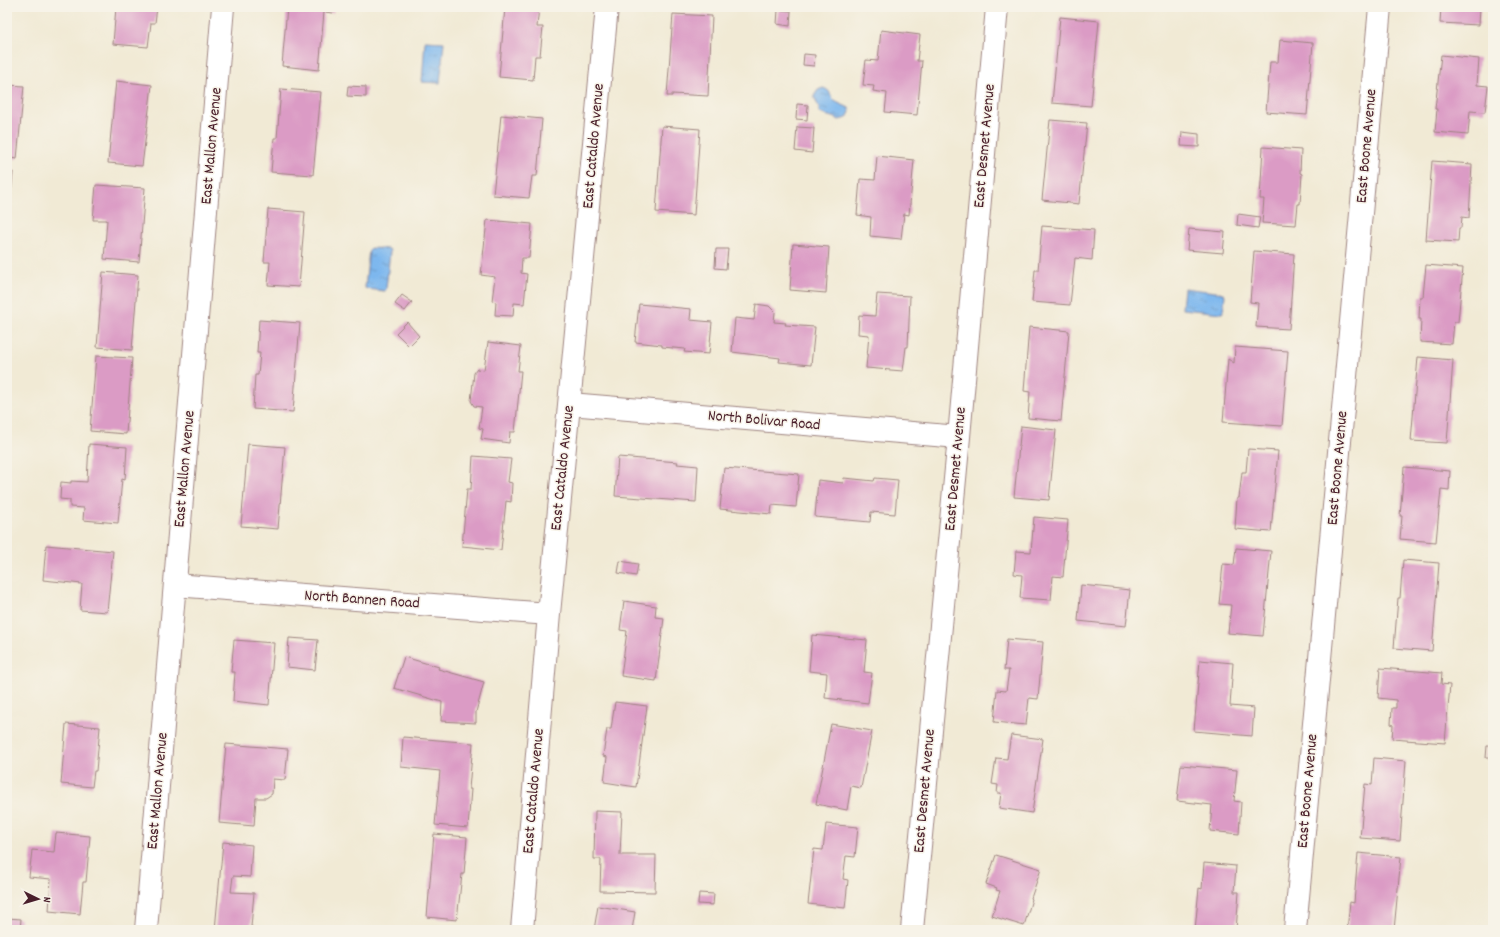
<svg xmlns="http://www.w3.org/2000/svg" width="1500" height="937" viewBox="0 0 1500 937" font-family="Dekko,sans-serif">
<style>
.water{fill:url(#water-ripples);stroke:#646b8c}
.building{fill:#db9bc5}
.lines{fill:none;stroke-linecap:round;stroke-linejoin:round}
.minor-casing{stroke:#9e8480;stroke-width:24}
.minor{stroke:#fff;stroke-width:22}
.labels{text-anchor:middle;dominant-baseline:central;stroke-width:3;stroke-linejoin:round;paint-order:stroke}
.street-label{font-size:16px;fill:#4a1f2b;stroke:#f7f3e8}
</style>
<defs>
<pattern id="water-ripples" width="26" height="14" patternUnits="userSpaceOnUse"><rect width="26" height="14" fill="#7db7ee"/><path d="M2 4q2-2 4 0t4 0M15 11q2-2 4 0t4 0" fill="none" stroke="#6894c1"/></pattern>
</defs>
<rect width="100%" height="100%" fill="#f7f3e8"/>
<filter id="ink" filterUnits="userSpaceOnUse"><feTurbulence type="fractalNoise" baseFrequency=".025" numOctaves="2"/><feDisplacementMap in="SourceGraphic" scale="8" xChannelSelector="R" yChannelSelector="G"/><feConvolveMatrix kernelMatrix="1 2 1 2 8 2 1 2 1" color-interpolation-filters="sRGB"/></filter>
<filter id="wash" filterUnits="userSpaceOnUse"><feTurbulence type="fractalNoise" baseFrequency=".012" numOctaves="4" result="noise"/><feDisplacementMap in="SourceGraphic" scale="16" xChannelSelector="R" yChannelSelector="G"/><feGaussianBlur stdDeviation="0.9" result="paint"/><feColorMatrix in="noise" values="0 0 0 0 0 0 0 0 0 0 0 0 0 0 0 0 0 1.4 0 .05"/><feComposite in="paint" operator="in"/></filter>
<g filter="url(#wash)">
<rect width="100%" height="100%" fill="#f1ead5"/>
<path class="water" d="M425,41L444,42L440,83L422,82Z
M823,88C831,90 829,95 834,100C838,104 844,105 849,108L850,112L847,118L839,120C833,115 825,117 819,112V108L814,96L818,90Z
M371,248L389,249L390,251L386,289L385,291L367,289L365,288L369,250Z
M1184,288L1223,293L1225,295L1223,312L1222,313L1182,309Z"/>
<g id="blocks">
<path class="building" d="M116,7H157L155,23H151L148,47L113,44Z
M287,7H334L333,13L324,12L319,70L282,66Z
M505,7H539L537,27H543L540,56H535L533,80L499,77Z
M1441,7H1480L1479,25L1440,23Z
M778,10L791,11L790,26L777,24Z
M673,14L712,16L708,96L672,94V96H667Z
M1060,17L1099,21L1091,106L1052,103Z
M881,30L920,35L917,61H922L917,115L885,112L887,93L873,91L874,86L863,85L866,60L878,61Z
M1280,40L1313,43L1307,115L1266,112L1270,62H1278Z
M804,54L815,55L814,66L803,65Z
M1441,55L1479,59L1477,85L1488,86L1485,112L1470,111L1468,135L1435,132L1437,109H1435Z
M116,81L152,85L142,166L108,163Z
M7,85L24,86L17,159L10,158L9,163H7Z
M348,86L366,87V97L347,96Z
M281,89L321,92L313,175L271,172L274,138H277Z
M797,104L808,105L807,120L796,119Z
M501,115L542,119L537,176H532L529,198L493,195Z
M1050,120L1087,123L1079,204L1042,200Z
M662,126L700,129L694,215L656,212Z
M797,127L814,128L812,153L795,151Z
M1182,132L1199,134V147L1181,146Z
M1263,147L1301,150L1300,173L1302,174L1300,204H1298L1296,225L1262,223L1264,199H1260Z
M877,156L914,160L909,215L904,214L901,239L870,236L871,217L857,215L860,179L875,180Z
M1432,161L1472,164L1469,218L1462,217L1461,228H1459L1458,242L1426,240Z
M7,171L13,172L11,196H7Z
M96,185L145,188L139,262L104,259L107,220H93Z
M268,209L305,212L299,287L268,285L270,262H264Z
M1238,214L1260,217L1258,228L1237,225Z
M487,220L532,224L529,258H522L521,273L527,274L524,304L514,303L513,316L495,315L496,302L492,301L495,277L481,275Z
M1042,226L1094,230L1092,260L1075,258L1070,305L1032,302L1035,270H1038Z
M1189,229L1225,232L1223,253L1187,250Z
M793,244L829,247L826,293L790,290Z
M716,249H728L726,269L715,268Z
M1254,251L1294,254L1289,329L1256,327L1258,303L1250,302Z
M1426,265L1463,268L1458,322H1454L1452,344L1420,342L1421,319H1419L1420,297H1423Z
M103,272L138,275L132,350L97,347Z
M877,294L910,296L908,347H906L903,371L866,368L869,335L858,334L859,315L875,316Z
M402,295L412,302L405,311L395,304Z
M639,304L691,309L690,320L712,322L709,354L684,352L685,349L662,347V345L635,342Z
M756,304L769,306L775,312L774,322L786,323L785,325L815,327L811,365L779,362L780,358L732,352L735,318L754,320Z
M259,320L300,323L293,412L253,409L255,375H258L260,353H257Z
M407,322L419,336L409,346L396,333Z
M1029,327L1069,331L1061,421L1028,418L1030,392L1024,391Z
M488,342L521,346L518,371H521L515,432H510L509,443L481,439L483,429L479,428L482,407L474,406L471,401L474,373L477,369L484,370Z
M1235,347L1288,351L1282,426L1223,422L1228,359L1234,363Z
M96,356L132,358L126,434L90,431Z
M1418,357L1453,360L1447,443L1411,441Z
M1021,426L1056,430L1049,500L1014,497Z
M89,444L127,447L125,480L122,479L118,523L83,520L84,508L70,507V500L60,499L61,482L71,483V481L87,482Z
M248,444L285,447L278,529L241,526Z
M1248,449L1278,451L1271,532L1235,529L1237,498H1239L1242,472H1246Z
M473,456L511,459L508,482L512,483L511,502L506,501L501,550L462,546L467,489H471Z
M618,457L678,462L677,464L698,466L696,502L615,496Z
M1404,467L1450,471L1449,490L1441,489L1436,542L1400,539L1402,516H1400Z
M724,468L799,474L796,507L772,505L771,514L720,509Z
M844,478L874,481L875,478L898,480L895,514L871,512L870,522L815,517L818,480L843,483Z
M1034,517L1068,520L1063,577L1053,576L1051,600L1020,598L1022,575L1014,574L1016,551L1031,552Z
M46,545L113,551L107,612L80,610L82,584L43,580Z
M1236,548L1271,551L1263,636L1228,633L1231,605L1219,604L1223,564L1234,565Z
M1403,560L1439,563L1432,651L1394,648L1398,598H1400Z
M620,561L638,564L636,576L618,573Z
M1081,585L1130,590L1126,626L1078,621Z
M624,601L656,606L655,617L664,618L656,681L621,676L627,631L620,630Z
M812,635L867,640L864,672L872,673L868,703L825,698L827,673L809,671Z
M289,638L318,640L315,670L287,667Z
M1007,639L1043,642L1038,699L1029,698L1026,725L994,722L997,690L1006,691L1009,670H1004Z
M234,640L274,643L269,705L233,701L235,672H231Z
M404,657L439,667L438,669L484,682L476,712V723L441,721L442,702L394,688Z
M1200,660L1233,663L1230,706L1254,708L1252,736L1194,731Z
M1380,668L1442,673L1441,684L1450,685L1445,743L1392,739L1393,725L1391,724L1392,708H1396V700L1378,698Z
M615,702L647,706L636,787L604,782L607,757L603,756L607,729H611Z
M66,724L100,727L96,771H94L92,787L61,784Z
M831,724L872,731L861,788L851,786L847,810L816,804Z
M1011,735L1043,739L1032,813L999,808L1001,793H997L998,785L992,784L996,758L1007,759Z
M403,737L473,743L469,789H471L468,828L435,825L440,771L401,767Z
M226,744L288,749L285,780L273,779L272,794L266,798H256L254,826L219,823Z
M1487,746H1493V758H1486Z
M1374,758L1406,761L1400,841L1360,838L1365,784L1372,785Z
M1181,765L1237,770L1234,801L1241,802L1239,834L1210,831L1212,805L1177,801Z
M595,811L622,812L620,855H656L655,892L600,891L601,859H594Z
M826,824L858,827L855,857L846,856L843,879L848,880L845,908L808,904L814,849L823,850Z
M56,833L90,836L86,882H83L80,914L49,911L51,879L29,877L32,850L54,852Z
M434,834L467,837L464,874H462L457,920L427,917Z
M223,842L252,845L250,877L233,876L231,892L254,893L251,927H253V930H215Z
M1358,853L1401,857L1394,930H1347L1350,902L1354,903Z
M996,855L1041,869L1031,898L1032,899L1024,926L992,916L1000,891L996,890L997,888L986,884Z
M1204,863L1236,866L1234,892H1239L1236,930H1195L1199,888L1202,889Z
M699,893L714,894L713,905L698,904Z
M598,906L635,912L632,930H594Z
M7,918L21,919L20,930H7Z
M426,927L450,929V930H426Z"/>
</g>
</g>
<g filter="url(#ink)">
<use href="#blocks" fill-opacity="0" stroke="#9e8480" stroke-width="1"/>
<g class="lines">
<g class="minor-casing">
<path id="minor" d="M570,404L959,437
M175,585L549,614
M146,930L223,7
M522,930L549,614L607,7
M912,930L959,437L997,7
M1295,930L1380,7"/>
</g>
<use href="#minor" class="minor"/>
</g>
</g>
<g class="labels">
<g class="street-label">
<text transform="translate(212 146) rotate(-85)">East Mallon Avenue</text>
<text transform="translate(594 146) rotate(-85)">East Cataldo Avenue</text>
<text transform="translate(985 146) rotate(-85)">East Desmet Avenue</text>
<text transform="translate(1367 146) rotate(-85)">East Boone Avenue</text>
<text transform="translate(764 421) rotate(5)">North Bolivar Road</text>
<text transform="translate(563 468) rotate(-84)">East Cataldo Avenue</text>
<text transform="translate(1338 468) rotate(-85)">East Boone Avenue</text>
<text transform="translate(185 469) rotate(-85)">East Mallon Avenue</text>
<text transform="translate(956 469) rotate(-85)">East Desmet Avenue</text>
<text transform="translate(362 600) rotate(4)">North Bannen Road</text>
<text transform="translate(158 791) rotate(-85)">East Mallon Avenue</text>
<text transform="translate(534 791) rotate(-85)">East Cataldo Avenue</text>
<text transform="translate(925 791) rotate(-85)">East Desmet Avenue</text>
<text transform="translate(1308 791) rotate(-85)">East Boone Avenue</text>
</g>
</g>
<rect width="1500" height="937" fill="none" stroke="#f7f3e8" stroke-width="24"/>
<g transform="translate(38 899) rotate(95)" stroke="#f7f3e8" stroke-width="3" paint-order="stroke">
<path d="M0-3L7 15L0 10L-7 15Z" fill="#4a1f2b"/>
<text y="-6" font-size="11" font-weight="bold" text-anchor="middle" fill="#4a1f2b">N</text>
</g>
</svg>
